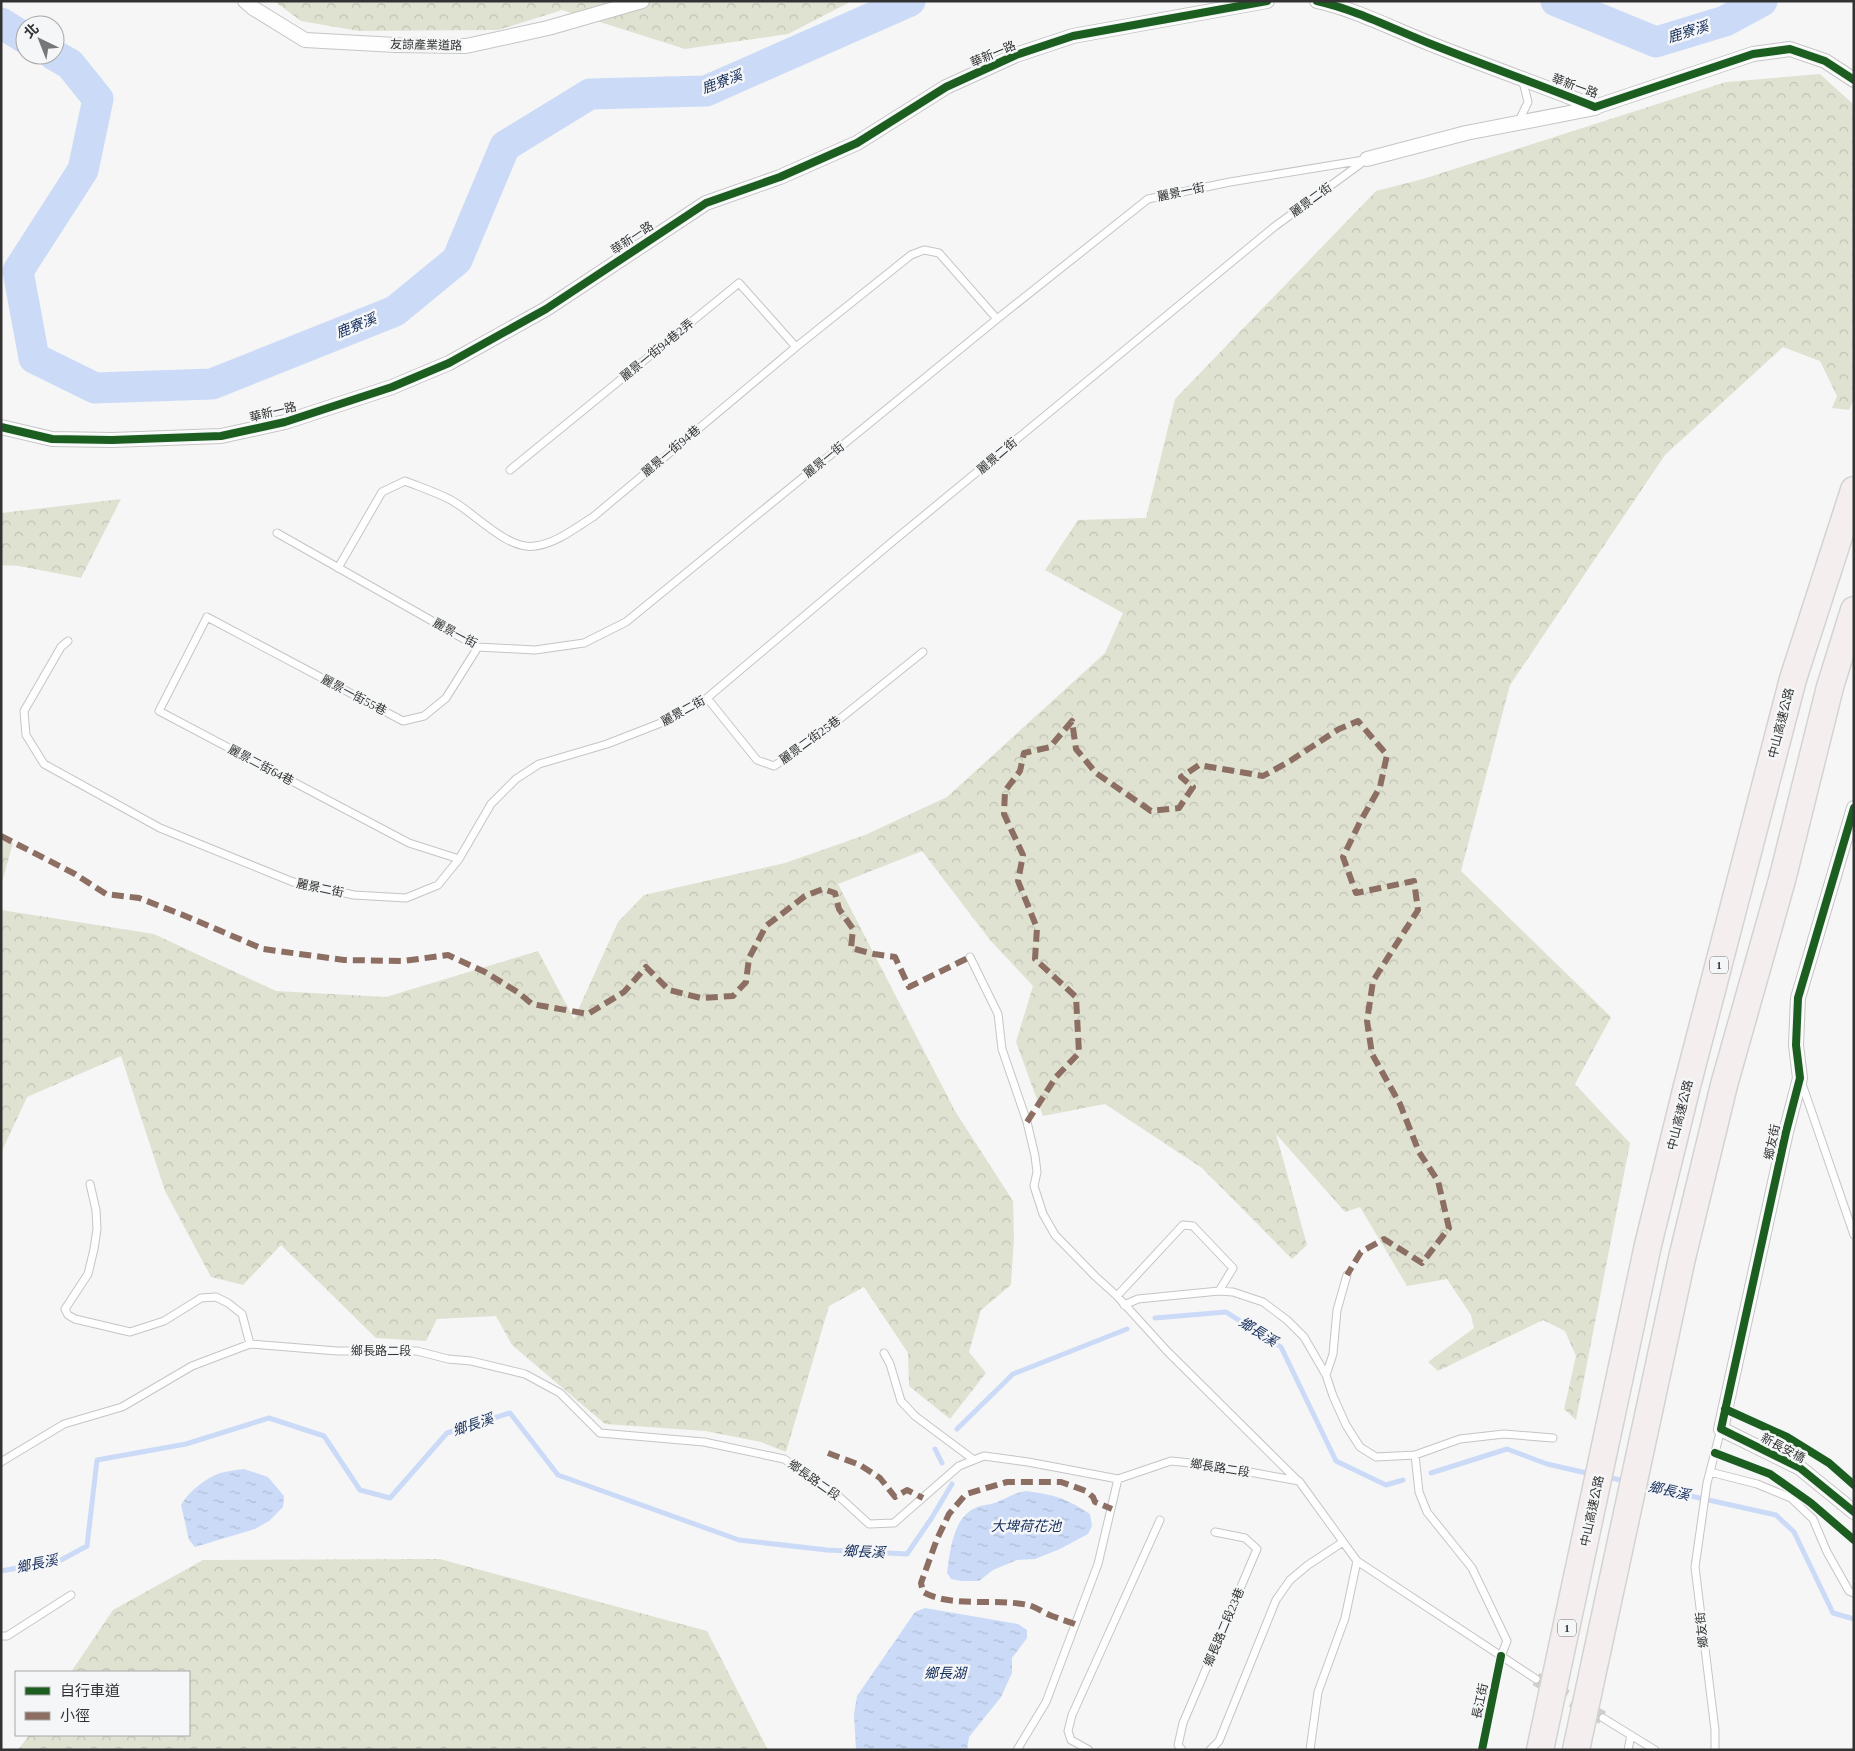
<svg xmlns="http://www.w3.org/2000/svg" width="1855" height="1751" viewBox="0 0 1855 1751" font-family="'Times New Roman','Noto Sans TC',serif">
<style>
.forest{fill:url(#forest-crowns)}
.water{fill:url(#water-ripples)}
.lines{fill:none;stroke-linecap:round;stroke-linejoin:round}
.stream{stroke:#cbdbf7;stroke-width:5}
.river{stroke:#cbdbf7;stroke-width:31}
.minor-tunnel{stroke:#cfcfcf;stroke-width:14;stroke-dasharray:14 7;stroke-linecap:butt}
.service-casing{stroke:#c5c5c5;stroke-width:9}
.minor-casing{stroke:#c5c5c5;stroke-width:16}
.motorway-casing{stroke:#d3d3d3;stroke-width:29}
.service{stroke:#fefefe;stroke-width:7}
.minor{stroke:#fefefe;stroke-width:14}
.motorway{stroke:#f5eeef;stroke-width:26}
.quiet{stroke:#8d6e63;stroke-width:6;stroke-dasharray:12 6;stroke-linecap:butt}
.cycleway-casing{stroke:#f5f6f7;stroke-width:11}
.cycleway{stroke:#1b5e20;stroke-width:8}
.labels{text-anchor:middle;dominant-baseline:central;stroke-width:5;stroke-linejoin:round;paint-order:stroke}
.shield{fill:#f5f6f7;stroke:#6c6d6d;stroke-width:1}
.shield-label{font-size:11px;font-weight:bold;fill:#323232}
.street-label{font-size:12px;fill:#323232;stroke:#f5f6f7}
.water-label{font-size:14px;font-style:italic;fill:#142c5b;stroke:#f5f6f7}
</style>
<defs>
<pattern id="forest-crowns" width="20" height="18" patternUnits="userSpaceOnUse" patternTransform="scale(1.25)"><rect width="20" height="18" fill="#dfe2d1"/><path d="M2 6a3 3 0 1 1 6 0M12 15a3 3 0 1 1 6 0" fill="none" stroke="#c0c2b4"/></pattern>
<pattern id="water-ripples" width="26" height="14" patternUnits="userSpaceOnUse" patternTransform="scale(1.25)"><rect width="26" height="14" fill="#cbdbf7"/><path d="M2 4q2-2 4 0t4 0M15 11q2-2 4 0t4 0" fill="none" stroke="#afbcd4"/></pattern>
</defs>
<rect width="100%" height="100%" fill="#f6f6f6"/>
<path class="forest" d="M274,1H852L788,34L685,49L562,10L498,30L359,31L301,21Z
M1820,74L1854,105V399L1849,410L1832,408L1837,396L1820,361L1783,347L1665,455L1510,685L1461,871L1611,1017L1575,1084L1630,1143L1576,1420L1564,1409L1576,1356L1565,1331L1543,1320L1438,1371L1428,1362L1474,1328L1471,1315L1447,1279L1407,1286L1360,1207L1345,1212L1276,1134L1307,1245L1292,1259L1202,1168L1105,1104L1043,1116L1016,1042L1033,986L990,940L922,851L838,884L955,1111L1013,1201L1014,1238L1011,1285L981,1310L969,1352L986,1373L950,1419L909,1386L908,1353L864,1287L829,1306L786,1452L761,1442L705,1431L605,1424L512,1345L496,1316L437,1319L426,1341L376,1338L281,1245L243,1285L211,1277L165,1191L121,1056L27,1097L1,1153V910L154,934L276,991L386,997L538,951L574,1019L618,922L644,895L785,863L865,835L947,797L1105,653L1123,613L1045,570L1078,520L1146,518L1175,399L1376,191L1423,179L1726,82Z
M121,499L81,578L19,566L1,565V513Z
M1,833L13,843L1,886Z
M440,1559L707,1631L768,1750H18L29,1735H189V1672H71L113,1610L203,1560Z"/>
<path class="water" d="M244,1469L268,1477L284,1496L283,1507L269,1521L255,1529L195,1547L189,1540L181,1505C189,1491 206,1478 220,1473C228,1471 236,1470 244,1469Z
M1026,1491C1055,1495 1066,1498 1090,1514L1092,1526L1088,1534L1060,1549L1035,1559L1017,1560L993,1570L979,1581H962L951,1579L947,1573C950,1551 953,1518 975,1508C981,1505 988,1505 994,1503C1006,1499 1013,1493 1026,1491Z
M925,1608L1018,1624L1027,1630V1638L1012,1658V1673L1001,1697L969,1737L967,1750H856L854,1714L857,1696L915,1612Z"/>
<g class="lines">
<path class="stream" d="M1155,1318L1226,1312L1281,1347L1336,1461L1386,1485L1403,1480
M957,1429L1013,1374L1127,1329
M935,1449L942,1463
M1431,1473L1507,1449L1547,1464L1591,1474
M1607,1477L1625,1481
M1641,1485L1776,1515L1794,1532L1833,1613L1854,1619
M1,1571L61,1560L87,1546L97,1460L186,1444L269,1418L324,1436L360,1490L390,1498L447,1433L510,1413L558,1475L739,1540L827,1550L907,1554L931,1519L952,1484"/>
<path class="river" d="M1556,1L1656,42L1725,21L1762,1
M1,23L25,38
M54,55L70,64L98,99L83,170L18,271L34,358L95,388L212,384L395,311L457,260L505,146L590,94L706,91L910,1"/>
<path class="minor-tunnel" d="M1536,1679L1603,1718"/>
<g class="service-casing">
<path id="service" d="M1518,123L1528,102L1522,78
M510,470L739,283L796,347
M277,533L478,647L535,650L584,643L626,622L997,319L1148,199L1230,182L1364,160
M338,568L382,492L405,481C420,487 435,492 449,499C472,510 507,551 535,546C557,543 575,528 593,517L796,347L911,255L924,250L939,253L997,319
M68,641L61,647L24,711L26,735L44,764L160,828L293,882L354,895L406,898L438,885L459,859L491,804L516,779L539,764L607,744L666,721L707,698L892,542L1274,227L1367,159
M707,698L757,760L774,766L816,738L923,652
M459,859L409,843L159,711L207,617L403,721L424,716L446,698L478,647
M970,957L998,1014L1002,1049L1027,1122L1035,1156L1037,1172L1034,1186L1043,1214L1055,1235L1095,1276L1117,1296L1167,1351L1298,1481
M1801,1081L1854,1235
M90,1184L96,1210L97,1229L94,1249L88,1274L65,1309L68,1315L75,1319L130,1332L164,1321L201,1298L216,1297L228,1303L242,1314L250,1344
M1117,1296L1183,1225L1193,1226L1233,1268L1219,1291
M1124,1305L1138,1299L1219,1291L1233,1292L1263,1302L1287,1320L1304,1337L1326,1375L1333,1396L1346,1425L1360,1447L1376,1457L1415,1455L1460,1439L1504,1434L1553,1438
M884,1353L890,1364L901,1401L915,1416L974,1460
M1326,1375L1333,1354L1337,1310L1347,1275
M1415,1455L1419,1492L1427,1512L1472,1568L1507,1641L1501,1656L1482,1750
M1,1462L64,1424L122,1407L192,1366L250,1344L337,1351H417L448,1359L471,1361L525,1374L560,1393L600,1433L704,1442L784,1459L833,1491L869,1524L894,1523L959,1466L984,1456L1028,1462L1118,1479L1171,1461L1211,1465L1299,1481L1357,1561L1536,1679
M1710,1472L1757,1484L1791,1498L1813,1519L1827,1552L1849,1591L1854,1593
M1,1636H7L71,1595
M1603,1718L1655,1750
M1017,1750L1046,1702L1098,1564L1118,1479
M1089,1750L1071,1740L1068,1731L1072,1715L1160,1520
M1182,1750L1178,1745L1183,1723L1257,1549L1245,1538L1215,1532
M1210,1750L1219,1741L1276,1600L1290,1580L1308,1565L1343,1542
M1310,1750L1318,1692L1345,1618L1357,1561
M1628,1750L1631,1735
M1715,1750V1730L1695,1567L1707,1483L1721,1429"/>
</g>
<g class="minor-casing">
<path id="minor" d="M245,1L253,8L305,40L396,45L466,46L548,28L642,1
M1317,1C1357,10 1393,29 1431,44C1486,66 1541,85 1595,107L1753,54L1790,49L1825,61L1854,80
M1367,159L1466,133L1595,108
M1,427L52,439L112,440L221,436L285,422L392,387L449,363L546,309L706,203L780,177L857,143L946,87L1016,55L1073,36L1267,1
M1854,808L1798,998L1796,1045L1800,1078L1786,1132L1721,1429L1800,1468L1854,1512"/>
</g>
<g class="motorway-casing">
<path id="motorway" d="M1540,1750L1648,1245L1687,1086L1793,679L1854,490
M1576,1750L1682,1258L1724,1085L1782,880L1830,687L1854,610"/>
</g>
<use href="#service" class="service"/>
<use href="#minor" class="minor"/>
<use href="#motorway" class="motorway"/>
<path class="quiet" d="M1,836L75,874L106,894L139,898L183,915L263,949L344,960L403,961L448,955L485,972L519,993L532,1004L588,1014L624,992L646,967L669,990L701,998L733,996L746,982L749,958L766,926L805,896L823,889L835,893L839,909L853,929L851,948L874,954L895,957L909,987L970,957
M1027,1122L1056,1077L1079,1053L1076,997L1035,959L1037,928L1018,881L1023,855L1004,814L1005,791L1020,771L1024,753L1050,747L1072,721L1076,749L1096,773L1151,811L1179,808L1193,787L1181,777L1199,765L1263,776L1290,761L1339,729L1358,721L1387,755L1380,787L1360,822L1343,857L1356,893L1414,881L1418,910L1373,981L1367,1021L1372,1054L1400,1104L1419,1152L1438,1181L1449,1228L1422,1263L1384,1239L1361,1252L1347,1275
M828,1453L860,1465L880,1478L895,1497L907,1490L923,1498
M1075,1624C1067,1621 1060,1619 1052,1616C1044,1613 1036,1607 1028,1605C996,1598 951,1608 923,1592L921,1583L937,1539L949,1514L966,1494L1007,1482H1061L1086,1491L1093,1497L1095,1502L1112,1509"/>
<g class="cycleway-casing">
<path id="cycleway" d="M1317,1C1357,10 1393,29 1431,44C1486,66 1541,85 1595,107L1753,54L1790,49L1825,61L1854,80
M1,427L52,439L112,440L221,436L285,422L392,387L449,363L546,309L706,203L780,177L857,143L946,87L1016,55L1073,36L1267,1
M1854,808L1798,998L1796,1045L1800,1078L1786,1132L1721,1429L1800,1468L1854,1512
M1725,1409L1787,1437L1829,1463L1854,1485
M1715,1453L1770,1474L1811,1503L1854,1540
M1482,1750L1501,1656"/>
</g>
<use href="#cycleway" class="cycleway"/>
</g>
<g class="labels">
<g class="shield">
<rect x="1710" y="956.5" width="18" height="17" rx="4"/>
<rect x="1558" y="1619.5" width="18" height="17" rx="4"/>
</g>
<g class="shield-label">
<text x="1719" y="965">1</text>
<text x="1567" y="1628">1</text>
</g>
<g class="street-label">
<text transform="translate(426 45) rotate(1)">友諒產業道路</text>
<text transform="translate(993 54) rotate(-23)">華新一路</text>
<text transform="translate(1575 86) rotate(20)">華新一路</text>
<text transform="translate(1181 192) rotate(-12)">麗景一街</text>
<text transform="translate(1311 200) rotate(-36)">麗景二街</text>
<text transform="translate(632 238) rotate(-34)">華新一路</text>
<text transform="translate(657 350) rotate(-39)">麗景一街94巷2弄</text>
<text transform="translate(273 412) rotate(-14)">華新一路</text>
<text transform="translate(671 451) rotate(-40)">麗景一街94巷</text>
<text transform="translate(997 456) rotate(-40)">麗景二街</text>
<text transform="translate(824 460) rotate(-39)">麗景一街</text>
<text transform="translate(455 633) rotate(28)">麗景一街</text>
<text transform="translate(354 695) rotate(28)">麗景一街55巷</text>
<text transform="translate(683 711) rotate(-29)">麗景二街</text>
<text transform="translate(1781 723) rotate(-76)">中山高速公路</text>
<text transform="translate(810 740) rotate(-36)">麗景二街25巷</text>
<text transform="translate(261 765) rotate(28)">麗景二街64巷</text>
<text transform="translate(320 888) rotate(12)">麗景二街</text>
<text transform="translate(1680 1115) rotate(-76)">中山高速公路</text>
<text transform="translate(1772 1142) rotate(-78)">鄉友街</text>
<text x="381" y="1351">鄉長路二段</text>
<text transform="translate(1783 1448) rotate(28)">新長安橋</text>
<text transform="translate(1220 1468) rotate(9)">鄉長路二段</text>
<text transform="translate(814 1480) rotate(35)">鄉長路二段</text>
<text transform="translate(1592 1511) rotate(-78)">中山高速公路</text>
<text transform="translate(1224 1627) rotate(-67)">鄉長路二段23巷</text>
<text transform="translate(1702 1630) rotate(-96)">鄉友街</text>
<text transform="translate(1480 1701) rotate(-78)">長江街</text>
</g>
<g class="water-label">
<text transform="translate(1688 32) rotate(-17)">鹿寮溪</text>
<text transform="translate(722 82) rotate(-20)">鹿寮溪</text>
<text transform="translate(356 326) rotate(-22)">鹿寮溪</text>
<text transform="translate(1258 1332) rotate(32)">鄉長溪</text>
<text transform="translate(473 1425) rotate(-18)">鄉長溪</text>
<text transform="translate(1669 1491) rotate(13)">鄉長溪</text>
<text x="1026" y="1526">大埤荷花池</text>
<text transform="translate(864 1552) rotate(3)">鄉長溪</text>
<text transform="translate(37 1564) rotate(-11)">鄉長溪</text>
<text x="945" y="1673">鄉長湖</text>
</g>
</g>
<rect width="1855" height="1751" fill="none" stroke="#323232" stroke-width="5"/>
<rect x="15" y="1671" width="175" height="65" fill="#f5f6f7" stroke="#a7a8a8"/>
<rect x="25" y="1687" width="25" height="8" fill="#1b5e20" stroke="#a7a8a8"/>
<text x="60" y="1696" font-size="15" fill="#323232">自行車道</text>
<rect x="25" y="1712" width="25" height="8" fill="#8d6e63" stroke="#a7a8a8"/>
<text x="60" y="1721" font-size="15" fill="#323232">小徑</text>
<g transform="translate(40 40) rotate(317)"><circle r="24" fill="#f5f6f7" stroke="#a7a8a8"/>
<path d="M0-4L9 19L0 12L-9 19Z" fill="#777777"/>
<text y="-8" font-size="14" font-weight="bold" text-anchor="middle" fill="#323232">北</text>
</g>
</svg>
